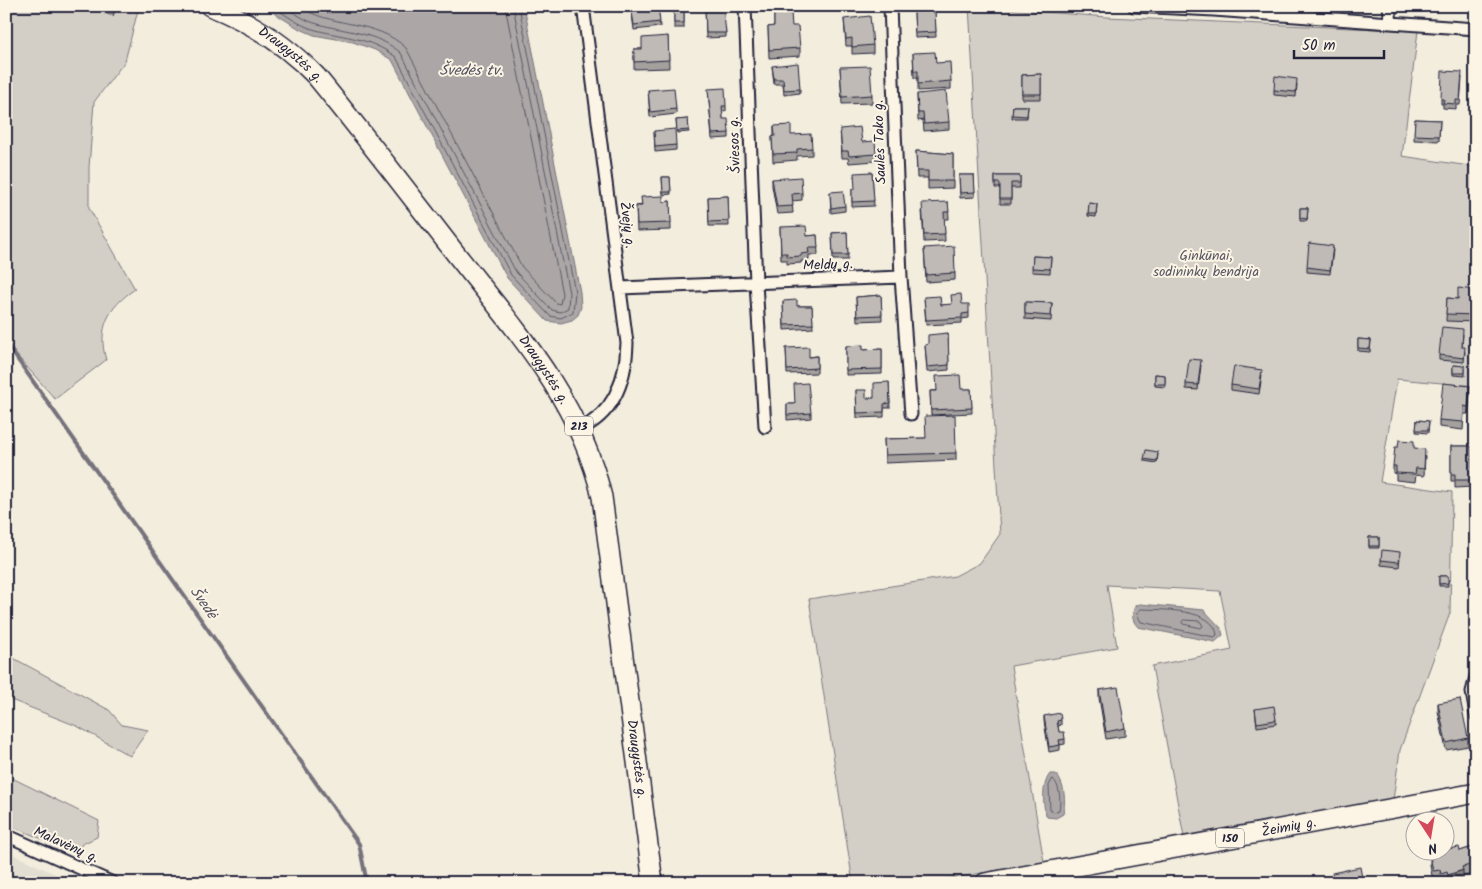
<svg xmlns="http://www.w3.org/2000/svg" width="1482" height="889" viewBox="0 0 1482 889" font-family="Kalam,sans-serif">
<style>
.built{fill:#e3ded2}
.green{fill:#d4cfc6;stroke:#7b7880}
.water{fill:#aca7a6;stroke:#75727b}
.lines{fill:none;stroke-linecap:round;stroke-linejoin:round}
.shore{stroke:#595766;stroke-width:1}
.stream{stroke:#75727b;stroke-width:4}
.minor-casing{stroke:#22223b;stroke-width:15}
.primary-casing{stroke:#22223b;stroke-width:22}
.minor{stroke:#fcf5e5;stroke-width:11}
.primary{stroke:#fcf5e5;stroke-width:19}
.wall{fill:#a4a09d;stroke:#22223b}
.shaded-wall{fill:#86827f;stroke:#22223b}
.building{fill:#bfbab6;stroke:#22223b}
.labels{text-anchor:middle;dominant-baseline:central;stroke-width:4;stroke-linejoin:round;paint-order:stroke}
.shield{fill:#fcf5e5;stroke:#63616e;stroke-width:1}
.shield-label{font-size:12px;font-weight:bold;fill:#22223b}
.street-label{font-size:14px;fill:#22223b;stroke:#fcf5e5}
.park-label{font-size:14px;fill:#575665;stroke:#fcf5e5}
.water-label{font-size:15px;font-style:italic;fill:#525160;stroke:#fcf5e5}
</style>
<rect width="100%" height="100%" fill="#f3edde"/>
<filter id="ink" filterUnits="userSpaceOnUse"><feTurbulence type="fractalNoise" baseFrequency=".02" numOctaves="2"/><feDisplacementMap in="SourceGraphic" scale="10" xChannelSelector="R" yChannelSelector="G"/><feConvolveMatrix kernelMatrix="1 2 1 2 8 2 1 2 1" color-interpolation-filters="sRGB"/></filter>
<g filter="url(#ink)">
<path class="built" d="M6,851L74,883H6Z"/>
<path class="green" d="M6,6H139L125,61L94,102L89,167V208L135,289C108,307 97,329 106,360L55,399L6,343Z
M969,6L1107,17L1418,31L1402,156L1476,167V386L1397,379L1380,482L1452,492L1450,613L1400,750L1393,800L1184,837L1152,666L1232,650L1220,591L1107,585L1117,647L1011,666L1044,862L925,883H853L809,599L955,576L980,563L1000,534Z
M6,654L109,710L122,725L148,730L130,756L77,726L6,698Z
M6,775L99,821L97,837L82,844L76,853L6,824Z"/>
<path class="water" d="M263,6H524L580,292L581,307L578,315L572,320L561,323L547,321L507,278L392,60L375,50L353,42L314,35L298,28Z
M1140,604L1204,610L1221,628L1223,635L1215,642L1138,627C1131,620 1132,614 1135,606Z
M1050,774H1056C1065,785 1066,801 1063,814L1056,818L1047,817C1042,806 1042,783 1050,774Z"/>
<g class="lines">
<path class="shore" d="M272,6C286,15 300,26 316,30C347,38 368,37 396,57L511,275L550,316L561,318L573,312L575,292L519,6
M284,6C295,13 305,21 318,24C347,32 376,32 401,53L516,272L552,310L560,312L568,308L569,293L513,6
M298,6C331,28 376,19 406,48L522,267L556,303L560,304L562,294L505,6
M1141,609C1162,610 1214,608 1217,635L1214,637L1141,622L1137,614Z
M1184,620L1200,621L1203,626L1201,628L1183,624L1182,622Z
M1053,779C1060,785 1061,801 1059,810L1054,812L1050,810L1049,786Z"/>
<path class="stream" d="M6,343L359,844L367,883"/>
<g class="minor-casing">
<path id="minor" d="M745,6L756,283L765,427
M890,6L901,277
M1134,6L1214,10L1391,23
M1389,6L1391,23L1476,29
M620,288L901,277L911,414
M580,429C615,413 626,379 627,343L583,6
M1476,677L1472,692L1476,715
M6,835L113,883"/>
</g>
<g class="primary-casing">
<g id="primary">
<path id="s1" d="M210,6C252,22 285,44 316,76C363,133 407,191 452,249C513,327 579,398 602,497L653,883"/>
<path id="s2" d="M985,883L1476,793"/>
</g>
</g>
<use href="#minor" class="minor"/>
<use href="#primary" class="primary"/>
</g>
<path class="wall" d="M103,6H117L113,16L102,12Z
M631,6H658L660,27L634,30Z
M674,6H684V28H674Z
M705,6L726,33V37L706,38Z
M935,11L936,37L915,38L914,12Z
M774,14L800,48V56L769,58L768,27L774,26Z
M844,19L873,45V53L852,54V46H846Z
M668,36L669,68L634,69V49H642Z
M913,53L936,63L951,81V89L918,91V78H914Z
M772,66L800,89V93L784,95L783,84H774Z
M840,67L872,95V103L842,104Z
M1041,74V99H1022V75Z
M1462,77L1460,105H1456V109L1443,108V104H1441V99Z
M1297,84L1296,97L1274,95V90Z
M708,89L726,106V111H722L723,119L729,133V138L712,139Z
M648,90L676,109V114L650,117Z
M917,94L949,122V129L924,131L923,120L918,121Z
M1013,106H1028L1027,118H1012Z
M688,119L689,132L677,133L676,120Z
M1415,119L1440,120L1439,141L1414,140Z
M774,126L791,135L812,148V155L797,156V160L773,162L772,137L774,136Z
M840,129L862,142L876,154V161L849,163L848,158H842Z
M654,131L676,145V150L655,152Z
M916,151L953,154V188L928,189V178H917Z
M872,172L874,206L852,207V189H855Z
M959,175H974L975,197L960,198Z
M995,176H1020V188H1011V204H1000V188H995Z
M662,177H670L671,194L663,195Z
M772,179L802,193V200L792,201L793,213L777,214L772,186Z
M830,192L845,206V211L831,213Z
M728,196L729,226H709L708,197Z
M670,201L671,230L637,231L636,206Z
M948,202L949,219H944L945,241L924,242L922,210Z
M1089,203L1097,204L1096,217L1088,216Z
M1300,208H1308L1307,221H1300Z
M780,227L807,236L817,235L818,255H809V260L801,261V263L787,264V260H781Z
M847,232L848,260H833L832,233Z
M924,248L955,273V280L926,282Z
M1333,250L1330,274L1307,272V267Z
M1033,256L1051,257L1050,273L1032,272Z
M1476,290V322L1446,321L1447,298L1458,299Z
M881,295L882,320L857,321L856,297Z
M924,297L941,305L962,304L969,313V318L962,319V323L926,325Z
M783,301L797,306H812L813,328L784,330Z
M1025,302L1052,303L1051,321L1025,319Z
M948,333L949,370L927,372L925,345L928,344Z
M1463,334L1462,347L1465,352L1464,362L1439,360V355Z
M1358,339L1371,340L1370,352L1358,351Z
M846,346L863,350L882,349V374L846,375Z
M786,348L809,357L817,356V373L787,374Z
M1201,365L1198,390L1186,389V384Z
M1453,365L1465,366V376L1453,375Z
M1155,374L1165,375V387L1155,386Z
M1262,375L1259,394L1231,390V385Z
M889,382L890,408H884V417L857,418L856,390L866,398H874Z
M971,389L972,413L931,415L930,391Z
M1470,393L1468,414H1464L1463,430L1439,427V420Z
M787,404H795L811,413V418L787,420Z
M1417,420L1429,421L1428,433L1416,432Z
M926,438L956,453V460L885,463L884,439Z
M1451,446H1471L1472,487L1455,488V481H1451Z
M1414,448L1425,456L1424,476L1416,475L1415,482L1396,480V474L1393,473V466Z
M1158,454L1157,463L1144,461V459Z
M1369,537H1379V548H1369Z
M1400,557L1399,567L1381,565V560Z
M1439,576H1448V586H1439Z
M1099,690L1125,728V736L1106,739L1099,698Z
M1438,703L1468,738V746L1446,750L1438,711Z
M1255,709L1276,720V724L1257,727Z
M1044,716L1061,720V725L1058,726L1059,732L1065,739V744L1060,745V750L1049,752L1044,721Z
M1476,846V876L1475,874L1463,876V879L1454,883H1447V882L1441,883L1440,880L1433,881L1430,865V856L1443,853V852L1460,851Z"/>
<path class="shaded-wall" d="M1470,386V393L1468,414V407Z
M1463,870V879L1454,883H1448V875Z"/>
<path class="building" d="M103,6H116L113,13L102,9Z
M631,6H658L660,22L634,25Z
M674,6H684V23H674Z
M705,6H723L726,33H706Z
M935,11L936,32L915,33L914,12Z
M791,13L792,26H798L800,48L769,50L768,27L774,26V14Z
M870,16L873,45L852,47V38L846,39L844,19Z
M668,36L669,60L634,62V49H642V38Z
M935,52L936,63L950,62L951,81L918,84V71H914L913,53Z
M798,63L800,89L784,90L783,79H774L772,66Z
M870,66L872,95L842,97L840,67Z
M1442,71L1462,72L1460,100H1456V104L1443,103L1444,99H1441Z
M1041,74V94H1022V75Z
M1275,76L1297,79L1296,92L1274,90Z
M674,88L676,109L650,112L648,90Z
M725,88L726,106H722L723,119H728L729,133L712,134L708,89Z
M946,91L949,122L924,124L923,113H918L917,94Z
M1013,106H1028L1027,116L1012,115Z
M688,119L689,130L677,131L676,120Z
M1415,119L1440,120L1439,136L1414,135Z
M791,125V135L811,134L812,148L797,149V153L773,154L772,137L775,136L774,126Z
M860,127L862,142L875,141L876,154L849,156L848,151H842L840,129Z
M675,129L676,145L655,147L654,131Z
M916,151L953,154V181H928V171H917Z
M1474,154H1476V163H1473Z
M872,172L874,201L852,202V189H855L854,173Z
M959,175H974L975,192L960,193Z
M995,176H1020V183H1011V199H1000V183H995Z
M662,177H670L671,192H663Z
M801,177L802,193L792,194L793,206L777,207L772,179Z
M843,191L845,206L831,208L830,192Z
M663,196V202L670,201L671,223L637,224L636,206H642L641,197Z
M728,196L729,221L709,222L708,197Z
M948,202L949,212H944L945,234L924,235L922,203Z
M1089,203L1097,204L1096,214H1088Z
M1300,208H1308L1307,219L1300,218Z
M806,226L807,236L817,235L818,248H808L809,253L801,254V256L787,257V253H781L780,227Z
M847,232L848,255H833L832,233Z
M1309,243L1333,246L1330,270L1307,267Z
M954,246L955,273L926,275L924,248Z
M1033,256L1051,257L1050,269L1032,268Z
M1458,288L1476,290V315L1446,314L1447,298L1458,299Z
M961,294L962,304H969V313L962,314V318L926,320L924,297L940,296L941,305L952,304L951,295Z
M881,295L882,315L857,316L856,297Z
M797,300V306H812L813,324L784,325L783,301Z
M1025,302L1052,303L1051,316L1025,314Z
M1442,327L1463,329L1462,347H1465L1464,358L1439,355Z
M948,333L949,365L927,367L925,345L928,344V335Z
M1358,339L1371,340L1370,349L1358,348Z
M863,345V350L882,349V369L846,370V346Z
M809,347V357L817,356V368L787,370L786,348Z
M1189,359L1201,360L1198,385L1186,384Z
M1453,365L1465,366V373H1453Z
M1234,366L1262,370L1259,389L1231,385Z
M1155,374L1165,375V384H1155Z
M960,375L961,389H971L972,408L931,410L930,391H937L936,376Z
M889,382L890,403L884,404V412L857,413L856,390H866V398H874V383Z
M808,383L811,413L787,415V404H795L794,384Z
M1443,383L1470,386L1468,407L1464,406L1463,422L1439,420Z
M955,415L956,453L885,455L884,439L926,438L925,416Z
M1417,420L1429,421L1428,430H1416Z
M1399,440L1414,441V448L1425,449L1424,469L1416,468L1415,474L1396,473V466H1393L1395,447H1398Z
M1451,446H1471L1472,480H1455V474H1451Z
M1146,450L1158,452L1157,461L1144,459Z
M1369,537H1379V546H1369Z
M1382,550L1400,552L1399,562L1381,560Z
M1439,576H1448V583L1439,584Z
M1118,687L1125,728L1106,732L1099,690Z
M1460,699L1468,738L1446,743L1438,703Z
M1274,706L1276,720L1257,723L1255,709Z
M1060,713L1061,720L1057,721L1059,732H1064L1065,739L1059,740L1060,745L1049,747L1044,716Z
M1476,846V866L1475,864L1462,867L1463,870L1448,875L1447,872L1441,874L1440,870L1433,871L1430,856L1444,853L1443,852H1444V850L1459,847L1460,851Z
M1360,867L1363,883H1334L1332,873Z"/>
</g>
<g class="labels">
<g class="shield">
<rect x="565" y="416.5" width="28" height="19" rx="4"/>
<rect x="1216" y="828.5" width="28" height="19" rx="4"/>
</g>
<g class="shield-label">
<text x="579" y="426">213</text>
<text x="1230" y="838">150</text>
</g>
<g class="street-label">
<text stroke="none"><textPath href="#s1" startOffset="95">Draugystės g.</textPath></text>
<text transform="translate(880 142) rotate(-92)">Saulės Tako g.</text>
<text transform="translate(735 145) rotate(-92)">Šviesos g.</text>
<text transform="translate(627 225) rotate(83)">Žvejų g.</text>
<text transform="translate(828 265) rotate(-2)">Meldų g.</text>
<text stroke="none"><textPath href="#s1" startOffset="500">Draugystės g.</textPath></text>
<text stroke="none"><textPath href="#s1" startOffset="905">Draugystės g.</textPath></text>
<text stroke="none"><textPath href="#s2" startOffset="309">Žeimių g.</textPath></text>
<text transform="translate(66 845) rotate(24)">Malavėnų g.</text>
</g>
<g class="park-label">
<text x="1206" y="256">Ginkūnai,<tspan x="1206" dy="16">sodininkų bendrija</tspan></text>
</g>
<g class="water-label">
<text x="471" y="71">Švedės tv.</text>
<text transform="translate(203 603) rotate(55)">Švedė</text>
</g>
</g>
<rect width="1482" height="889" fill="none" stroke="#fcf5e5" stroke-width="25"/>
<rect x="12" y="12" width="1457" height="864" fill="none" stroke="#22223b" stroke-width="2" filter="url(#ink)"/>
<g transform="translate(1430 836) rotate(168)"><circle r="24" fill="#fcf5e5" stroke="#a5a1a1"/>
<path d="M0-4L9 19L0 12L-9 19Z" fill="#d1495b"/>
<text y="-8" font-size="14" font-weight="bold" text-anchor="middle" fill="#22223b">N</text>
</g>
<path d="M1294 50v8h90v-8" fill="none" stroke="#22223b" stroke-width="2.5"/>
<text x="1302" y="50" font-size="15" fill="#22223b" stroke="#fcf5e5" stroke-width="4" paint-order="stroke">50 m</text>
</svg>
